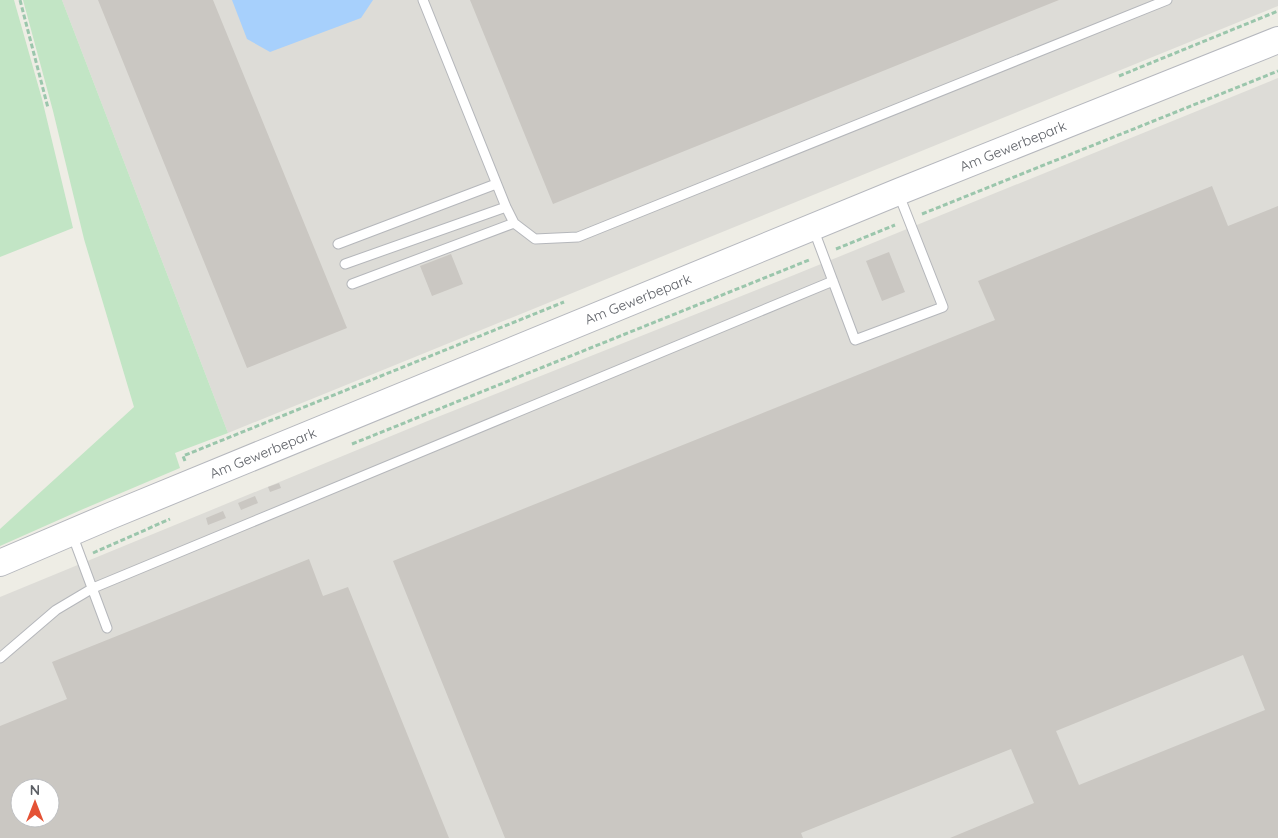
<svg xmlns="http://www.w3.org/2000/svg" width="1278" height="838" viewBox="0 0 1278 838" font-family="Quicksand,sans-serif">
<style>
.industrial{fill:#dddcd7;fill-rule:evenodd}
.green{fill:#c2e5c5}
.water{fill:#a7d0fc}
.building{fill:#cac7c2;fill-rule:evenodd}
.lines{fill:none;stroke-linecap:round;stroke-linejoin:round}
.lane-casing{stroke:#b5b7bb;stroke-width:11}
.secondary-casing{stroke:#b6b8be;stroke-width:28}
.path{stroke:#9bc6ac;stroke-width:3;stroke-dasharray:5 2.5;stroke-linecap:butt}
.lane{stroke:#fff;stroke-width:9}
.secondary{stroke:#fff;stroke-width:26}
.labels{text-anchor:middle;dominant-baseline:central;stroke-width:4.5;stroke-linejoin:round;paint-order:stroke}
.street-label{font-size:14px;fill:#5c5f65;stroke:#fff}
</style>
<rect width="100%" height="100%" fill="#eeede5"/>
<path class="industrial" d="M62,0H1278V6L228,433Z
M1278,78V838H0V597L430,420L794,275ZM20,788H50V818H20Z"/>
<path class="green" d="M0,0H14L42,99L73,228L0,257Z
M23,0H62L228,433L175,453L180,468L81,510L0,546V529L134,407L84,239L53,111Z"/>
<path class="water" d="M232,0H373L361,18L270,52L247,39Z"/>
<path class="building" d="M98,0H213L347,328L247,368Z
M470,0H1059L553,204Z
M1212,186L1228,226L1278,206V838H950L1034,803L1011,749L801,833L803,838H505L393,561L995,320L978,281ZM1243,655L1265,710L1079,785L1056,731Z
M889,252L905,292L882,301L866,261Z
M451,254L463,284L432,296L420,266Z
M279,483L281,488L270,492L268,487Z
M255,496L258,503L241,510L238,503Z
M223,511L226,518L208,525L206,518Z
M309,559L323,596L348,587L449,838H0V726L67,699L52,662ZM20,788H50V818H20Z"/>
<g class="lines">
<g class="lane-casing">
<path id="lane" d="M423,0L506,207L514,223L535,239L578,237L1167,0
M813,228L855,340L943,307L899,195
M338,244L496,184
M345,264L506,207
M352,284L514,223
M72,534L107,628
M0,658L56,610L93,588L833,281"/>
</g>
<g class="secondary-casing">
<path id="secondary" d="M0,563L110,516L898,192L1278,40"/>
</g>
<path class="path" d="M20,0L48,108
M1119,76L1278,11
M922,214L1278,71
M836,249L895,225
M352,444L809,260
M185,461L183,456L564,302
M93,553L170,519"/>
<use href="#lane" class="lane"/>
<use href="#secondary" class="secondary"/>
</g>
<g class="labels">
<g class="street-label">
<text transform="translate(1013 146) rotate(-22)">Am Gewerbepark</text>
<text transform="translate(638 299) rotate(-22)">Am Gewerbepark</text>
<text transform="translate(263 453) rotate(-22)">Am Gewerbepark</text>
</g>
</g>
<g transform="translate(35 803)"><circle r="24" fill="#ffffff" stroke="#bebfc1"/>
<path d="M0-4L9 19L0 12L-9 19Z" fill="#e45235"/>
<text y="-8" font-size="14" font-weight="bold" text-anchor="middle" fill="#5c5f65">N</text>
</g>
</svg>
